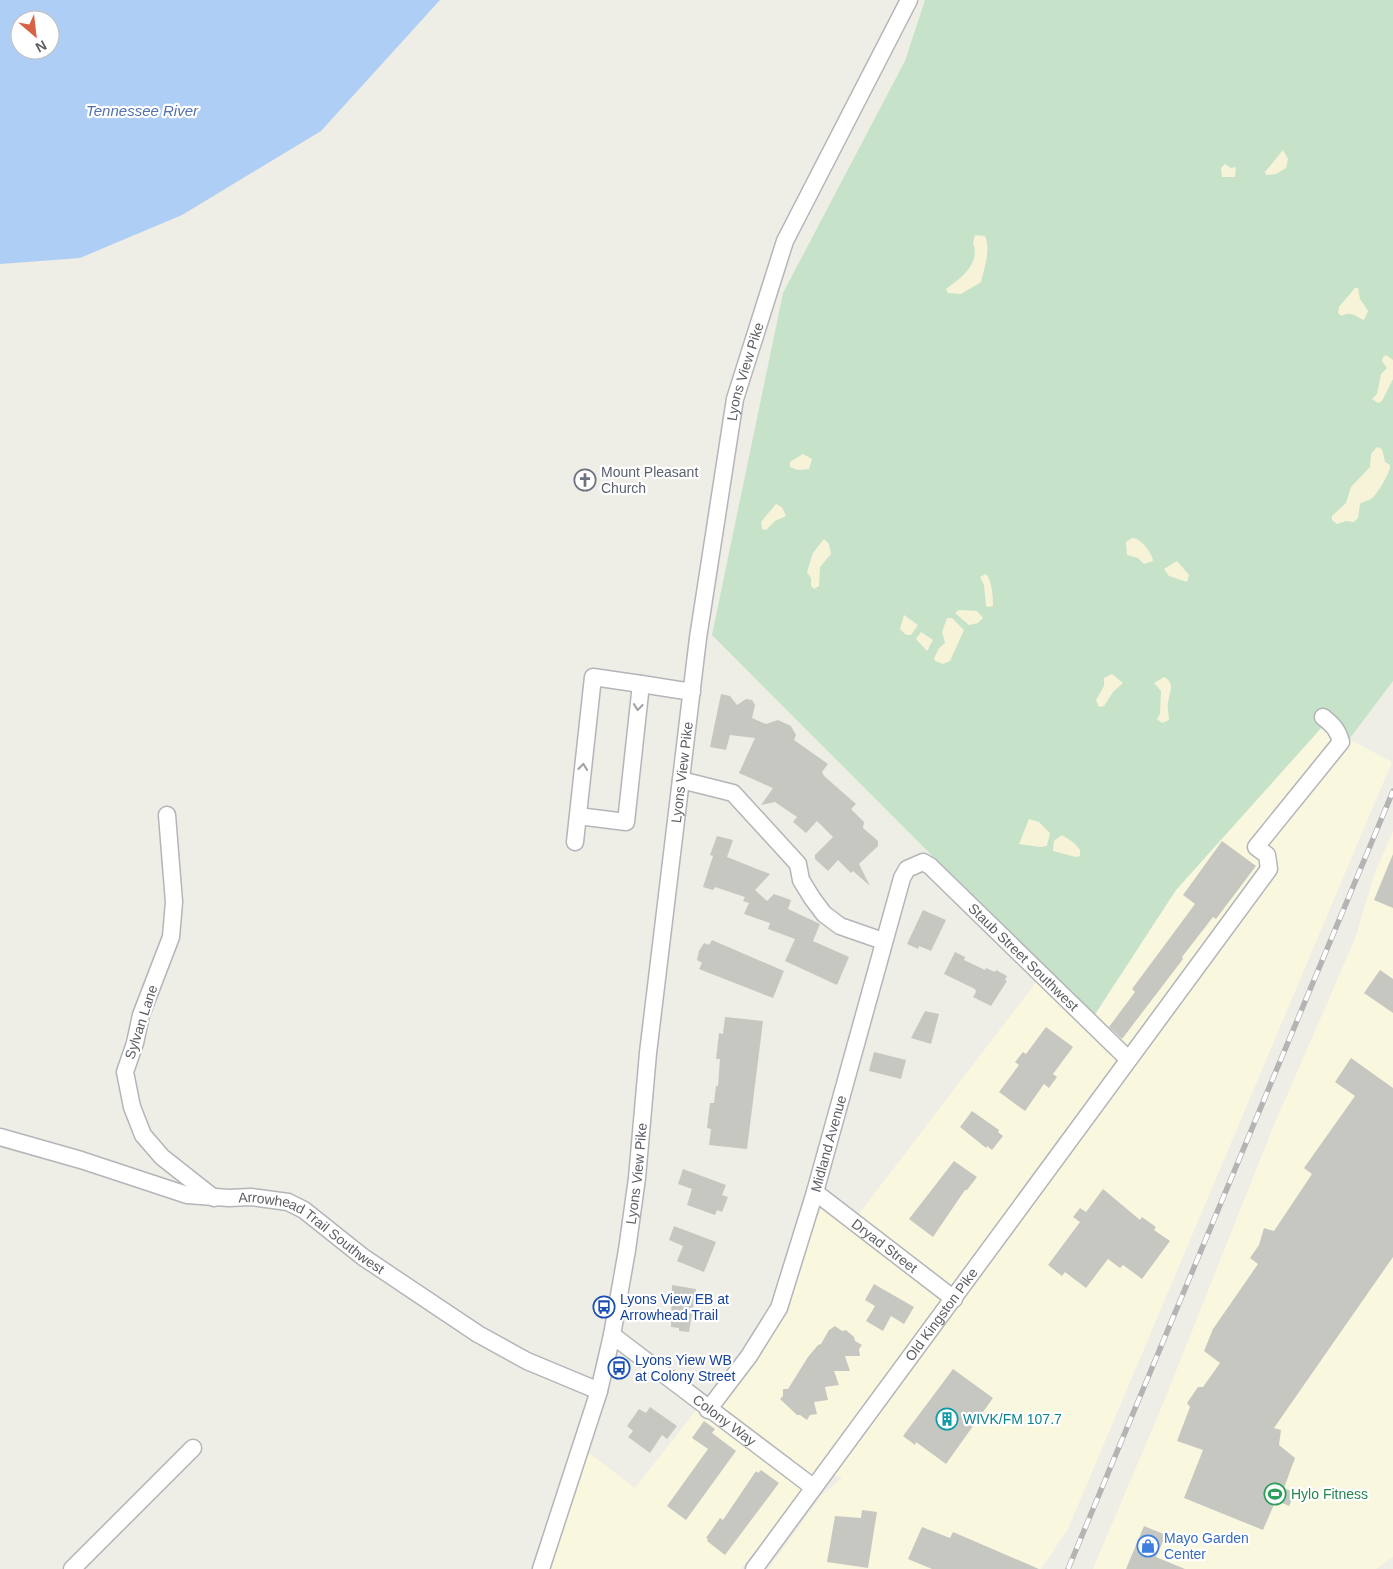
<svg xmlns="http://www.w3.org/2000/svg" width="1393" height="1569" viewBox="0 0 1393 1569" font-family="Arial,sans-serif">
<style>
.commercial{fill:#faf7df}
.green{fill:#c6e3c9}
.sand{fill:#f7f3d9}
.water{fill:#afcef5;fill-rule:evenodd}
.building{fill:#c7c7c1}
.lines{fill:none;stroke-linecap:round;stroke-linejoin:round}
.minor-casing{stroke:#b3b5b9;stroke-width:19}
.minor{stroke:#fff;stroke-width:16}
.rail-casing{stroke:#b4b4b5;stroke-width:5.5}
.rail{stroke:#fff;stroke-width:4;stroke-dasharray:11;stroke-linecap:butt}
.oneway{stroke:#9ea0a3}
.labels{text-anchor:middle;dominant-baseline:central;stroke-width:4.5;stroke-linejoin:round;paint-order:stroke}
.street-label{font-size:14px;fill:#5e6065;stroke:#fff}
.worship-label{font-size:14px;fill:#5b616d;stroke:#fff;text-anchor:start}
.transit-label{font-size:14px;fill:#164399;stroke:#fff;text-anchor:start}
.culture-label{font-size:14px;fill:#0d838f;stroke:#fff;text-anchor:start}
.leisure-label{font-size:14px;fill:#27864d;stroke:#fff;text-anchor:start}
.shop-label{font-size:14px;fill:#366cbe;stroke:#fff;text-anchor:start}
.water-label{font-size:15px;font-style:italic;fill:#5172af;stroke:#fff}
</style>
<rect width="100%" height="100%" fill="#eeede6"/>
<path class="commercial" d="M1323,725L1392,762L1068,1529L1041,1569H768L822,1495L842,1478L819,1468L741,1569H550L589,1453L635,1488L697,1409L747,1367L820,1209L858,1215L1034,985L1048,972L1094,1017L1176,890Z
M1393,831V1557L1376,1569H1093L1165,1399L1274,1125L1355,939L1374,875Z"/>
<path class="green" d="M925,0H1393V681L1350,738L1323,726L1176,890L1093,1017L712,635L783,293L905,61Z"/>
<path class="sand" d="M1283,150L1288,159L1286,168L1276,174L1266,175L1265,172Z
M1225,164L1231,168L1236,167L1235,177H1222L1221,168Z
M975,235L985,236C991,250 984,269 981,282L961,294L948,293L946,289C961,278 981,264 973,243Z
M1355,288H1358L1360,299L1368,311L1364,320C1357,317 1350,310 1342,316L1338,313L1339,307Z
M1386,355L1393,360V379L1382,401L1378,403L1372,399L1377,394L1381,374L1387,368L1382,361L1383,357Z
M1377,447L1382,449L1385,462L1390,465C1391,472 1376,496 1371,499C1367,501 1364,501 1360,504L1358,518L1354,522L1346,521L1337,524L1332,520V516L1346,503L1351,487L1370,467L1371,454Z
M803,454L812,459L809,469L798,470L790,467V462Z
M776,504L782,507L786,516L775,521L766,530L762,529L761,522Z
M1132,538C1140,537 1153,554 1153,561L1144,564L1138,558L1127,555L1126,542Z
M824,539L829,544L831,554L820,567L819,586L814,589L811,586V578L807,572L813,553Z
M1177,561L1189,575L1187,582L1169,576L1164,569Z
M986,574C992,581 993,596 993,606L988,607L986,606L984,585L980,577Z
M959,610L977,611L983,618L978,623L969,625L955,613Z
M904,615L918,625L911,635H906L900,629Z
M947,618H952L964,630L950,661L943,664L935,661L934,658L939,648L945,643L942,632Z
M921,632L933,640L927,651L916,639Z
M1112,674L1123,683L1113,692L1104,706L1099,707L1096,700L1104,686V678Z
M1164,677C1176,683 1169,693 1168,703C1167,709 1169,714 1169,720L1162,723L1157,719L1160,714L1161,691L1154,683Z
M1029,819L1039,822L1050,833L1047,846L1041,847L1019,844Z
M1062,835L1074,843L1080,850V856L1076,857L1053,851L1054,841Z"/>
<path class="water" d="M0,0H440L321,131L182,215L80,258L0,264ZM20,20H50V50H20Z"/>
<path class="building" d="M721,694L730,696L737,705L746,699L752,700L755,705L752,718L766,724L778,720L791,726L796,735L794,740L828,764L822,772L824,776L856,804L851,809L864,822L863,828L878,841V846L859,864L870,886L853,871L851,873L838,860L828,871L815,859V855L833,837L817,821L806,833L793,822L797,817L775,802L761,805L773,788L739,773L755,738L730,735L726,750L710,747Z
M717,836L733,840L727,857L770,874L755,890L767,901L774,894L791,900L788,909L820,924L813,941L849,957L837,985L785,961L795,939L768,929L770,923L744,914L749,903L743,901L745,897L715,887L713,890L703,887L713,856L710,855Z
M1222,841L1256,866L1216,919L1213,917L1182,957L1183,959L1122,1039L1109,1027L1135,992L1132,989L1195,904L1183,895Z
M1393,854V908L1374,900Z
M923,910L946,920L931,951L919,946L918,949L907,944Z
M712,940L784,971L773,998L699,969L702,963L697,960L699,951L704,943L709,945Z
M955,952L965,957L964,960L985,970L986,968L995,972L996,970L1007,976L1005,980L1007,981L991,1006L973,997L976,992L975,989L944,974Z
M1380,970L1393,979V1013L1364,993Z
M925,1011L939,1014L931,1044L911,1038Z
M725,1017L763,1021L747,1149L709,1145L711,1129L707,1128L710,1103H714L716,1086H718L720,1059H716L719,1033L723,1034Z
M1046,1027L1073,1047L1053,1074L1057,1077L1049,1088L1044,1084L1025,1111L999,1092L1019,1065L1015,1062L1023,1052L1026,1054Z
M874,1052L906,1060L901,1079L869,1071Z
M1351,1058L1393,1088V1257L1274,1428L1281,1430L1279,1445L1295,1458L1284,1488L1295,1493L1289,1506L1276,1500L1263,1530L1184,1498L1203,1450L1177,1441L1190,1407L1187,1403L1198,1387H1203L1220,1363L1204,1351L1213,1329L1258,1264L1250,1258L1259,1245L1264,1228L1274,1231L1312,1174L1304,1168L1355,1096L1335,1082Z
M972,1111L999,1130L998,1132L1003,1136L992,1150L987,1146L986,1148L960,1127Z
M954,1161L977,1177L967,1190H965L933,1237L909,1219Z
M683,1169L726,1185L722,1195L728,1197L722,1212L717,1210L715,1215L687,1205L692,1189L678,1184Z
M1103,1189L1140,1220L1142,1217L1156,1227L1154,1230L1170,1241L1142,1279L1123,1265L1120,1268L1108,1259L1086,1288L1065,1272L1062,1276L1048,1265L1080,1222L1073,1217L1080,1208L1086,1212Z
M674,1226L716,1242L704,1272L677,1261L683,1246L669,1240Z
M874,1284L914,1307L904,1324L891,1316L883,1331L866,1321L875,1306L865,1300Z
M672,1285L696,1289L689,1332L679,1331V1328L671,1327Z
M835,1326L842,1331L846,1330L854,1337L855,1341L862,1345L859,1349L860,1356H845L850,1371H834L839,1385L825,1387L828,1400L814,1402L817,1414L810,1415L807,1420L800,1415H797L780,1399L783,1396V1389H788L808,1357L818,1345L821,1344L829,1330Z
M953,1369L993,1398L946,1464L916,1442L915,1445L903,1436Z
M650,1407L677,1426L667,1439L662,1435L650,1453L628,1437L633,1431L627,1426L639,1409L646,1413Z
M704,1421L715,1429L712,1433L736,1451L686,1520L667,1506L708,1449L692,1438Z
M761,1470L779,1483L725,1555L707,1541L708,1539L706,1538L720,1518L723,1520L756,1471L758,1473Z
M862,1510L877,1512L868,1568L827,1562L835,1516L861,1518Z
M1144,1526L1166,1535L1156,1557L1185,1569H1126Z
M922,1527L950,1538L953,1532L1039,1569H932L908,1559Z"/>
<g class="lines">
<g class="minor-casing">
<g id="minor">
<path d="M641,684L692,692"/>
<path d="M681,780L733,793L798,864L801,880L812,898L824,914L840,926L883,941"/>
<path d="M167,815L174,902L171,937L141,1015L135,1043L125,1072L132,1107L143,1135L162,1157L214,1198"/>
<path d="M575,842L593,677L641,684L626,822L578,816"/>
<path id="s1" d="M0,1137L81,1160L187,1195L229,1198L251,1197L288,1202L304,1210L363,1257L478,1334L527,1361L599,1391"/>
<path id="s2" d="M815,1192L954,1299"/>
<path id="s3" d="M612,1335L813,1487"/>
<path id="s4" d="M708,1410L749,1356L779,1308L815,1192L902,878L907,869L923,862L930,866L1128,1059"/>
<path d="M72,1569L193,1448"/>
<path id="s5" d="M541,1569L599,1391L612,1335L627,1250L637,1178L648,1053L698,638L735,399L785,241L909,0"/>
<path id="s6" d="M754,1569L1269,869L1267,855L1256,847L1341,742C1338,730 1333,725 1323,717"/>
</g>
</g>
<use href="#minor" class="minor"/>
<g class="rail-casing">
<path id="rail" d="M1068,1569L1393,791"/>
</g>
<use href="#rail" class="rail"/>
</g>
<defs><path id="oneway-chevron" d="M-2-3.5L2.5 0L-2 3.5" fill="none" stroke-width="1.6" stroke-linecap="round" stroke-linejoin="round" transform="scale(1.25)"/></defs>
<g class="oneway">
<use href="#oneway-chevron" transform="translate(638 707) rotate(96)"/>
<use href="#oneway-chevron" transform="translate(583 767) rotate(-84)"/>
</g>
<defs>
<g id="church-ring" transform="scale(1.125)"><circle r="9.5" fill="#fff" stroke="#6b7280" stroke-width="1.5"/><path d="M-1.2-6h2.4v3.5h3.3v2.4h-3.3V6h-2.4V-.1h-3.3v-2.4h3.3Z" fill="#6b7280"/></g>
<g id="bus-ring" transform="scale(1.125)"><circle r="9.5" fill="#fff" stroke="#1a4fb4" stroke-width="1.5"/><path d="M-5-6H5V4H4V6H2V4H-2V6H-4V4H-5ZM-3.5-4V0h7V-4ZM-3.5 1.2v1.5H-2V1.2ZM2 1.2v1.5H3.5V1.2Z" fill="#1a4fb4"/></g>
<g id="building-ring" transform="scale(1.125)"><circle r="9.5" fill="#fff" stroke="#0f9aa8" stroke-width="1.5"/><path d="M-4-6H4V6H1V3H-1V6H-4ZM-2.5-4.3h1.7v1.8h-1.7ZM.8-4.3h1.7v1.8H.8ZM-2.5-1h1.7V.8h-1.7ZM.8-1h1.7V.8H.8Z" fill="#0f9aa8"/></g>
<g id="stadium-ring" transform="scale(1.125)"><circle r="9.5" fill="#fff" stroke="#2e9e5b" stroke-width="1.5"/><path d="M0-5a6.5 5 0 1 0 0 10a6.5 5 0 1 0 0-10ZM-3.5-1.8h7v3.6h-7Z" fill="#2e9e5b"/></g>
<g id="shop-ring" transform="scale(1.125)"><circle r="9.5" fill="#fff" stroke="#3f7fe0" stroke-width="1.5"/><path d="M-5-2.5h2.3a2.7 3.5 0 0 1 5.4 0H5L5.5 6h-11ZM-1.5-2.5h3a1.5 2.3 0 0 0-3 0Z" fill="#3f7fe0"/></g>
</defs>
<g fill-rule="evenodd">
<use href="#church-ring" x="585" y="480"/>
<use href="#bus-ring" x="604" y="1307"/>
<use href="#bus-ring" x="619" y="1368"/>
<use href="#building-ring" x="947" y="1419"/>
<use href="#stadium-ring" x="1275" y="1494"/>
<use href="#shop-ring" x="1148" y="1546"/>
</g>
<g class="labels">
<g class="street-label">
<text stroke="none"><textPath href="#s5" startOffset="1218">Lyons View Pike</textPath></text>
<text stroke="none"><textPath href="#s5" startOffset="812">Lyons View Pike</textPath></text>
<text stroke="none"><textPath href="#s4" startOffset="738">Staub Street Southwest</textPath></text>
<text transform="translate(141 1022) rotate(-72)">Sylvan Lane</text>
<text stroke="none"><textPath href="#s4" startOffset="296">Midland Avenue</textPath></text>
<text stroke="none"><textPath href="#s5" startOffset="408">Lyons View Pike</textPath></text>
<text stroke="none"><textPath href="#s1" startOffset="331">Arrowhead Trail Southwest</textPath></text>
<text stroke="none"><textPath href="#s2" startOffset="88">Dryad Street</textPath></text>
<text stroke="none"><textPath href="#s6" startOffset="316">Old Kingston Pike</textPath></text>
<text stroke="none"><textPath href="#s3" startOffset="141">Colony Way</textPath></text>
</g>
<g class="worship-label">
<text x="601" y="472">Mount Pleasant<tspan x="601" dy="16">Church</tspan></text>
</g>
<g class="transit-label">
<text x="620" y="1299">Lyons View EB at<tspan x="620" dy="16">Arrowhead Trail</tspan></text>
<text x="635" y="1360">Lyons Yiew WB<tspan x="635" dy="16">at Colony Street</tspan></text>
</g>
<g class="culture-label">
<text x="963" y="1419">WIVK/FM 107.7</text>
</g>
<g class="leisure-label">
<text x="1291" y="1494">Hylo Fitness</text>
</g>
<g class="shop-label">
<text x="1164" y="1538">Mayo Garden<tspan x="1164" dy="16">Center</tspan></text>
</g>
<g class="water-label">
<text x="142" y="110">Tennessee River</text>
</g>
</g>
<g transform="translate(35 35) rotate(152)"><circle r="24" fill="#ffffff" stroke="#bfbfc1"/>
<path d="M0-4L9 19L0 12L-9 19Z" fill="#d66344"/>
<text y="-8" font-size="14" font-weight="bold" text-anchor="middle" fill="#5e6065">N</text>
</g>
</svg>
